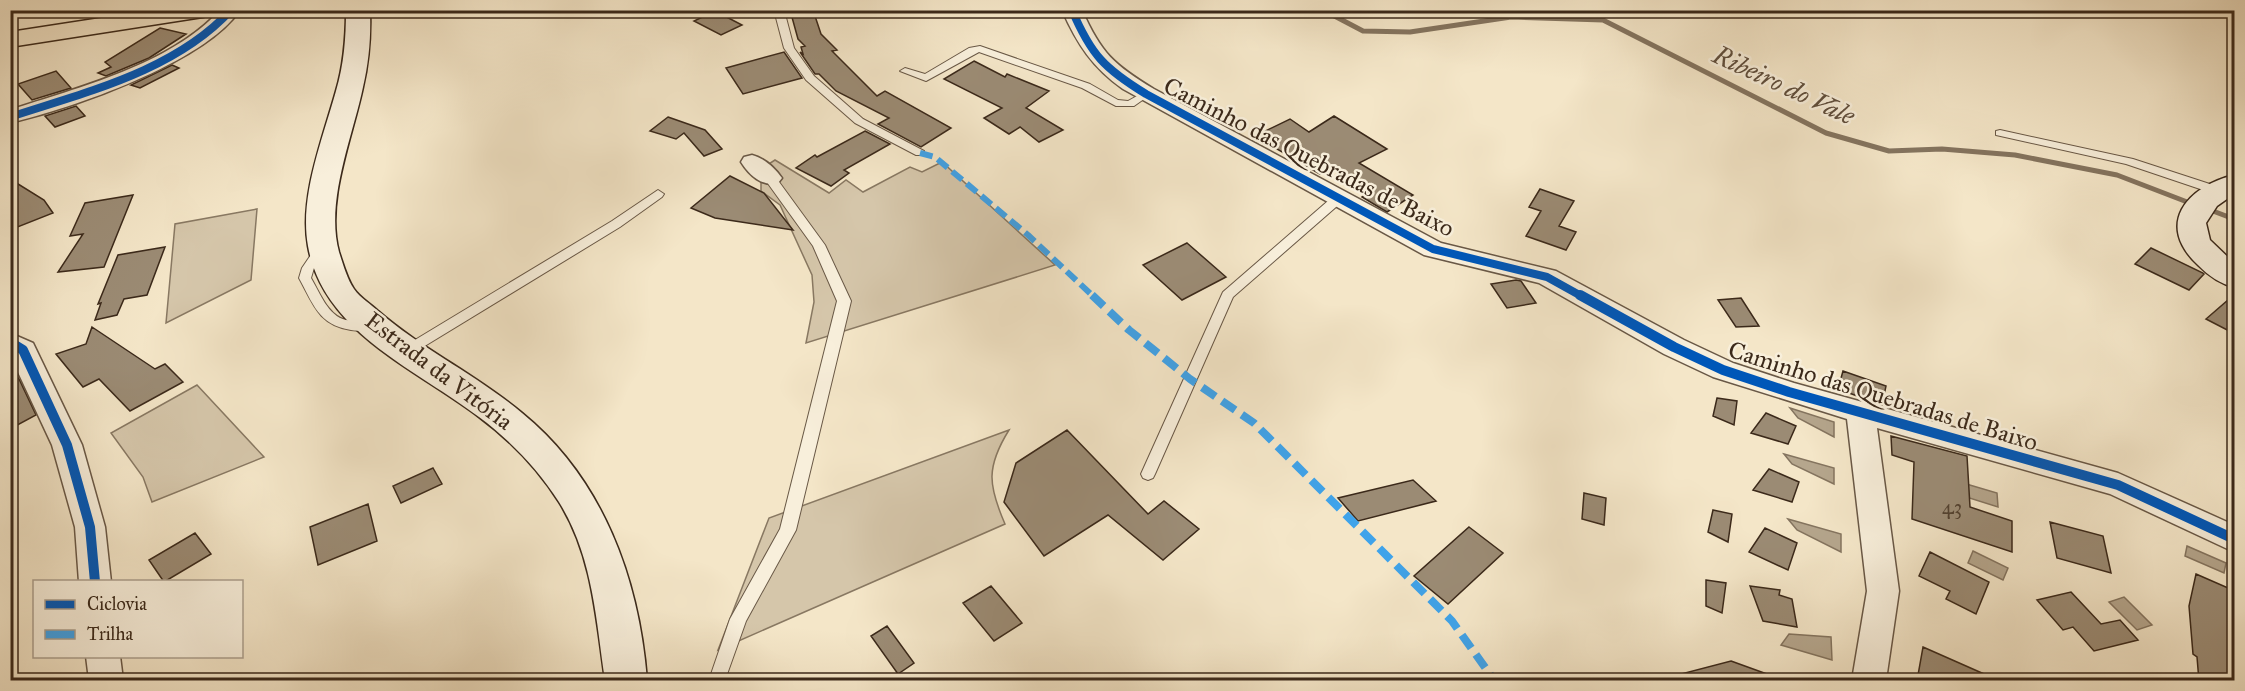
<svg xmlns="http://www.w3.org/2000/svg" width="2245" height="691" viewBox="0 0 2245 691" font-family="'IM FELL Great Primer',serif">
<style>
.green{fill:#d5c6aa;stroke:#887862;stroke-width:1.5}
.water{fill:#b5a68d;stroke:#84745f;stroke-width:1.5}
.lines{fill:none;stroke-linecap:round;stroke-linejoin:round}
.stream{stroke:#84745f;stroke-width:5}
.building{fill:#9b8b74;stroke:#3b291a;stroke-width:1.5}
.service-casing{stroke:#695846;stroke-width:2}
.minor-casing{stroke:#695846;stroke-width:3}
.secondary-casing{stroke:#3b291a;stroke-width:3}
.trunk-casing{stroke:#3b291a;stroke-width:3}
.service{fill:#f8efdb;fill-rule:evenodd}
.minor{fill:#f8efdb;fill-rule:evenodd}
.secondary{fill:#f8efdb;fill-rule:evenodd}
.trunk{fill:#f4e6c8;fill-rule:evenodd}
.quiet-far1{stroke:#3fa3ea;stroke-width:6;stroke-dasharray:13 6;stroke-linecap:butt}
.quiet{stroke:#3fa3ea;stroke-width:8;stroke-dasharray:16 8;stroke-linecap:butt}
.cycleway-far1-casing{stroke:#f8efdb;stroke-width:10}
.cycleway-casing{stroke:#f8efdb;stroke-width:14}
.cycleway-far1{stroke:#0057b8;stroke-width:8}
.cycleway{stroke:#0057b8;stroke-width:10}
.labels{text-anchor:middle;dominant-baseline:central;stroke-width:5;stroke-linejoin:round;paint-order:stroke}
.number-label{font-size:21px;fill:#534230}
.street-label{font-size:24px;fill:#3b291a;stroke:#f8efdb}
.water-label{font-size:26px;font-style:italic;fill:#604e3c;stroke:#f8efdb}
</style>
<rect width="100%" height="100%" fill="#f4e6c8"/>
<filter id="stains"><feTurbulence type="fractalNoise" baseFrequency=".00333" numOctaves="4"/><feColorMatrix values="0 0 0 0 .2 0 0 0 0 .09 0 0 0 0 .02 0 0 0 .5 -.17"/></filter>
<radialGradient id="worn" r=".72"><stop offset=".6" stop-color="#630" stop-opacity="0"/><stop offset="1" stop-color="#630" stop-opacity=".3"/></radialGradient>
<path class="green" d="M775,160L829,193L846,180L863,192L910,167L922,172L942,162L1055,265L806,343L814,302L812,275L780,205L761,191V169Z
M257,209L251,280L166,323L175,224Z
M197,385L264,457L152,502L143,477L111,433Z
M1009,430C986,467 988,485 1005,524L718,650L769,518Z"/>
<path class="water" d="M1790,408L1834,422V437L1798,418Z
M1784,454L1834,468V484L1792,464Z
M1963,483L1997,493L1998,507L1963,496Z
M1788,519L1841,534V552L1797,530Z
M2187,546L2226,563L2224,573L2185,556Z
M1973,551L2008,568L2003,580L1968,563Z
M2124,597L2152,625L2137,630L2109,602Z
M1789,634L1831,637L1832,660L1781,645Z"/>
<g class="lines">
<path class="stream" d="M1323,10L1363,31L1410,32L1511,17L1603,20L1826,133L1889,151L1942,149L2015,155L2117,175L2195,205
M2205,208L2234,219"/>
</g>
<path class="building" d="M790,10H813L821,34L837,50L832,51L877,96L885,91L951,128L921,147L878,124L889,118L836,91L819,74H815L800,52L803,54L801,47L805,46L798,39Z
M715,11L742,25L721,35L694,21Z
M160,28L186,34L149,58L106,76L98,73L111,67L105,62Z
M784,52L802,78L743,94L726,68Z
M974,61L1005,77L1007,74L1049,91L1026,108L1063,130L1039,142L1020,127L1009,134L984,118L1002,108L944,79Z
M172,65L179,68L140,88L131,85Z
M56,71L71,88L32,100L18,84Z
M76,106L85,116L55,127L45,116Z
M1334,116L1387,149L1359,163L1413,195L1387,212L1362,197L1371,191L1330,167L1320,174L1255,136L1290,119L1309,132Z
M668,117L705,130L722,149L704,156L684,133L676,139L650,131Z
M865,131L890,144L844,170L849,173L831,186L796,168L815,155L817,157Z
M730,176L764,193L793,230L715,218L691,208Z
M10,179L44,200L53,213L10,230Z
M1540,189L1574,201L1559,226L1576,232L1566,250L1526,236L1541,211L1529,207Z
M133,195L104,267L58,272L83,234L70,236L85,203Z
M1187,243L1226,277L1182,300L1143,265Z
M165,247L147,295L124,299L117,315L95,320L101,303L98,304L118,255Z
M2151,248L2203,273L2204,274L2189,290L2135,264Z
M1516,280L1521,281L1536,303L1507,308L1491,284Z
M2235,294V334L2206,319Z
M1741,298L1759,326L1736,327L1718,300Z
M92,327L155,369L165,364L183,382L130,411L99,379L83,387L56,354L86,344Z
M10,370L19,379L36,415L10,429Z
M1843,371L1886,386L1882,405L1838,389Z
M1717,398L1737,401L1734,425L1713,416Z
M1766,413L1796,426L1788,444L1751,433Z
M1067,430L1148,514L1164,501L1199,529L1163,560L1108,515L1044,556L1004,502L1016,463Z
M1891,436L1967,456L1970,507L2012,521V552L1912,519L1914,462L1892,455Z
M433,468L442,484L401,503L393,486Z
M1769,469L1799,482L1792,502L1753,490Z
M1413,480L1436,501L1358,521L1338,498Z
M1584,493L1606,498L1604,525L1582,519Z
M368,504L377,541L318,565L310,527Z
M1713,510L1732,514L1728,542L1708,532Z
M2050,522L2103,536L2111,573L2057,558Z
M1469,527L1503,553L1448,604L1414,576Z
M1765,528L1797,543L1788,570L1749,552Z
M195,533L211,554L164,582L149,560Z
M1930,552L1989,582L1976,614L1946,599L1950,591L1919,576Z
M2196,574L2235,591V681H2199L2197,657L2193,654L2189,606Z
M1706,580L1726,583L1722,613L1706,606Z
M991,586L1022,623L994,641L963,603Z
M1750,586L1780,590L1779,595L1792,599L1797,627L1763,621Z
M2071,592L2101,624L2120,620L2138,640L2094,651L2073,627L2063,630L2037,600Z
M887,626L914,663L898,674L871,636Z
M1923,647L2000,681H1931L1918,675Z
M1731,661L1778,678L1777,681H1681V674Z"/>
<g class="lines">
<g class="service-casing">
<path id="service" d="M774,10H784L794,48L814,76L863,119L924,151V155H916L855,123L806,80L784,48Z
M980,46L1090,84L1118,100L1128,101L1146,91L1151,94L1134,106H1116L1082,88L979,52L926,81L900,71L905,68L925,74L969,48Z
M2000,130L2133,159L2222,188L2224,191L2218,195L2126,164L1996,135V131Z
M770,174L774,175L825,245L851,301L796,530L746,621L725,680H709L730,619L780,529L837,301L813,246L764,178Z
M658,190L664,194L662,197L620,227L410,355H400L398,352L400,349L612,221Z
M1340,193L1346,197L1344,200L1233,297L1155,474L1153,478L1148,480L1143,478L1141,474L1223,292L1336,194Z
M323,242L329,246L314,268L311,278C320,293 328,316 346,320C356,322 366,321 375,324L377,327L375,330C367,332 358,331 351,330C318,325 313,303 299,278L302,268L319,243Z"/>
</g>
<g class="minor-casing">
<path id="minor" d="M220,10H240C204,63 73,108 10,123V110C79,87 170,65 220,10Z
M1062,10H1082C1101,53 1114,65 1154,89L1441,243L1556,271L1684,340L1733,363L1794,383L2118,473L2234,525V552L2110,494L1877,428L1899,591L1886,680H1852L1867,591L1847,419L1713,377L1664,354L1539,283L1424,255L1123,89C1093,68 1077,44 1062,10Z
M752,155C764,158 775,168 782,178L778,183C762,187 749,175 741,162L744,157Z
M10,333L33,343L82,445L105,527L111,582H79L75,527L52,445L10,355Z
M86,656H120L123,680H89Z"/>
</g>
<g class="secondary-casing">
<path id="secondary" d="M346,10H370C371,37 369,61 363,87C353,136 325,201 339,252C343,264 347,279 354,289C360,298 371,304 378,311C423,350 477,375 522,413C603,479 639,579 647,680H605C596,620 593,556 559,502C538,469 510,440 479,417C416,369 323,332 308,246C299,197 323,138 336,91C344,64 346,38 346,10Z
M2234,175V194L2217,206L2206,223L2210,240L2234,263V287C2220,284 2209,276 2198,265C2155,225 2186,187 2234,175Z"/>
</g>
<g class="trunk-casing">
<path id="trunk" d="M153,10H215L211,15L203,17L10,47V32Z"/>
</g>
<use href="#service" class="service"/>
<use href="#minor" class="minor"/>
<use href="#secondary" class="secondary"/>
<use href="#trunk" class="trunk"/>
<path class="quiet-far1" d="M920,153L935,157L1028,235L1094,297"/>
<path class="quiet" d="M1092,295L1129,330L1190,379L1254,423L1452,621L1494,680"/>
<g class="cycleway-far1-casing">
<path id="cycleway-far1" d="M1072,10C1091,55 1105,69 1146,94L1433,249L1547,277L1583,297
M10,117C86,92 175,71 231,10"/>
</g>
<g class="cycleway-casing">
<path id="cycleway" d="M1580,295L1674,347L1723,370L1789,392L2118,485L2234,539
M10,342L23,350L67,445L90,527L95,582"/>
</g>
<use href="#cycleway-far1" class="cycleway-far1"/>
<use href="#cycleway" class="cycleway"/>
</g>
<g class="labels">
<g class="number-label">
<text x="1952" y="507">43</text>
</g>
<g class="street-label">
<text transform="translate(1309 157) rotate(27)">Caminho das Quebradas de Baixo</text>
<text transform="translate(439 371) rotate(37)">Estrada da Vitória</text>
<text transform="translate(1883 396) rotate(17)">Caminho das Quebradas de Baixo</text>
</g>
<g class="water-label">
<text transform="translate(1784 85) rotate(25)">Ribeiro do Vale</text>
</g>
</g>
<rect width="2245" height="691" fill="none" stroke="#f4e6c8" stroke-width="36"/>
<rect x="12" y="12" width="2221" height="667" fill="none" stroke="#3b291a" stroke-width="3"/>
<rect x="18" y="18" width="2209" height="655" fill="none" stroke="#3b291a" stroke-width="1.5"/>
<rect x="33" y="580" width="210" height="78" fill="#f8efdb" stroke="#aca08e" stroke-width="1.5"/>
<rect x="45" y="600" width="30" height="9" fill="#0057b8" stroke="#aca08e" stroke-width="1.5"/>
<text x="87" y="610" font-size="18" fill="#3b291a">Ciclovia</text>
<rect x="45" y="630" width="30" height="9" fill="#3fa3ea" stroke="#aca08e" stroke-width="1.5"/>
<text x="87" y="640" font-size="18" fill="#3b291a">Trilha</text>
<rect width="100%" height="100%" filter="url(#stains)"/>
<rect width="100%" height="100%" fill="url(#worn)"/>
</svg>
